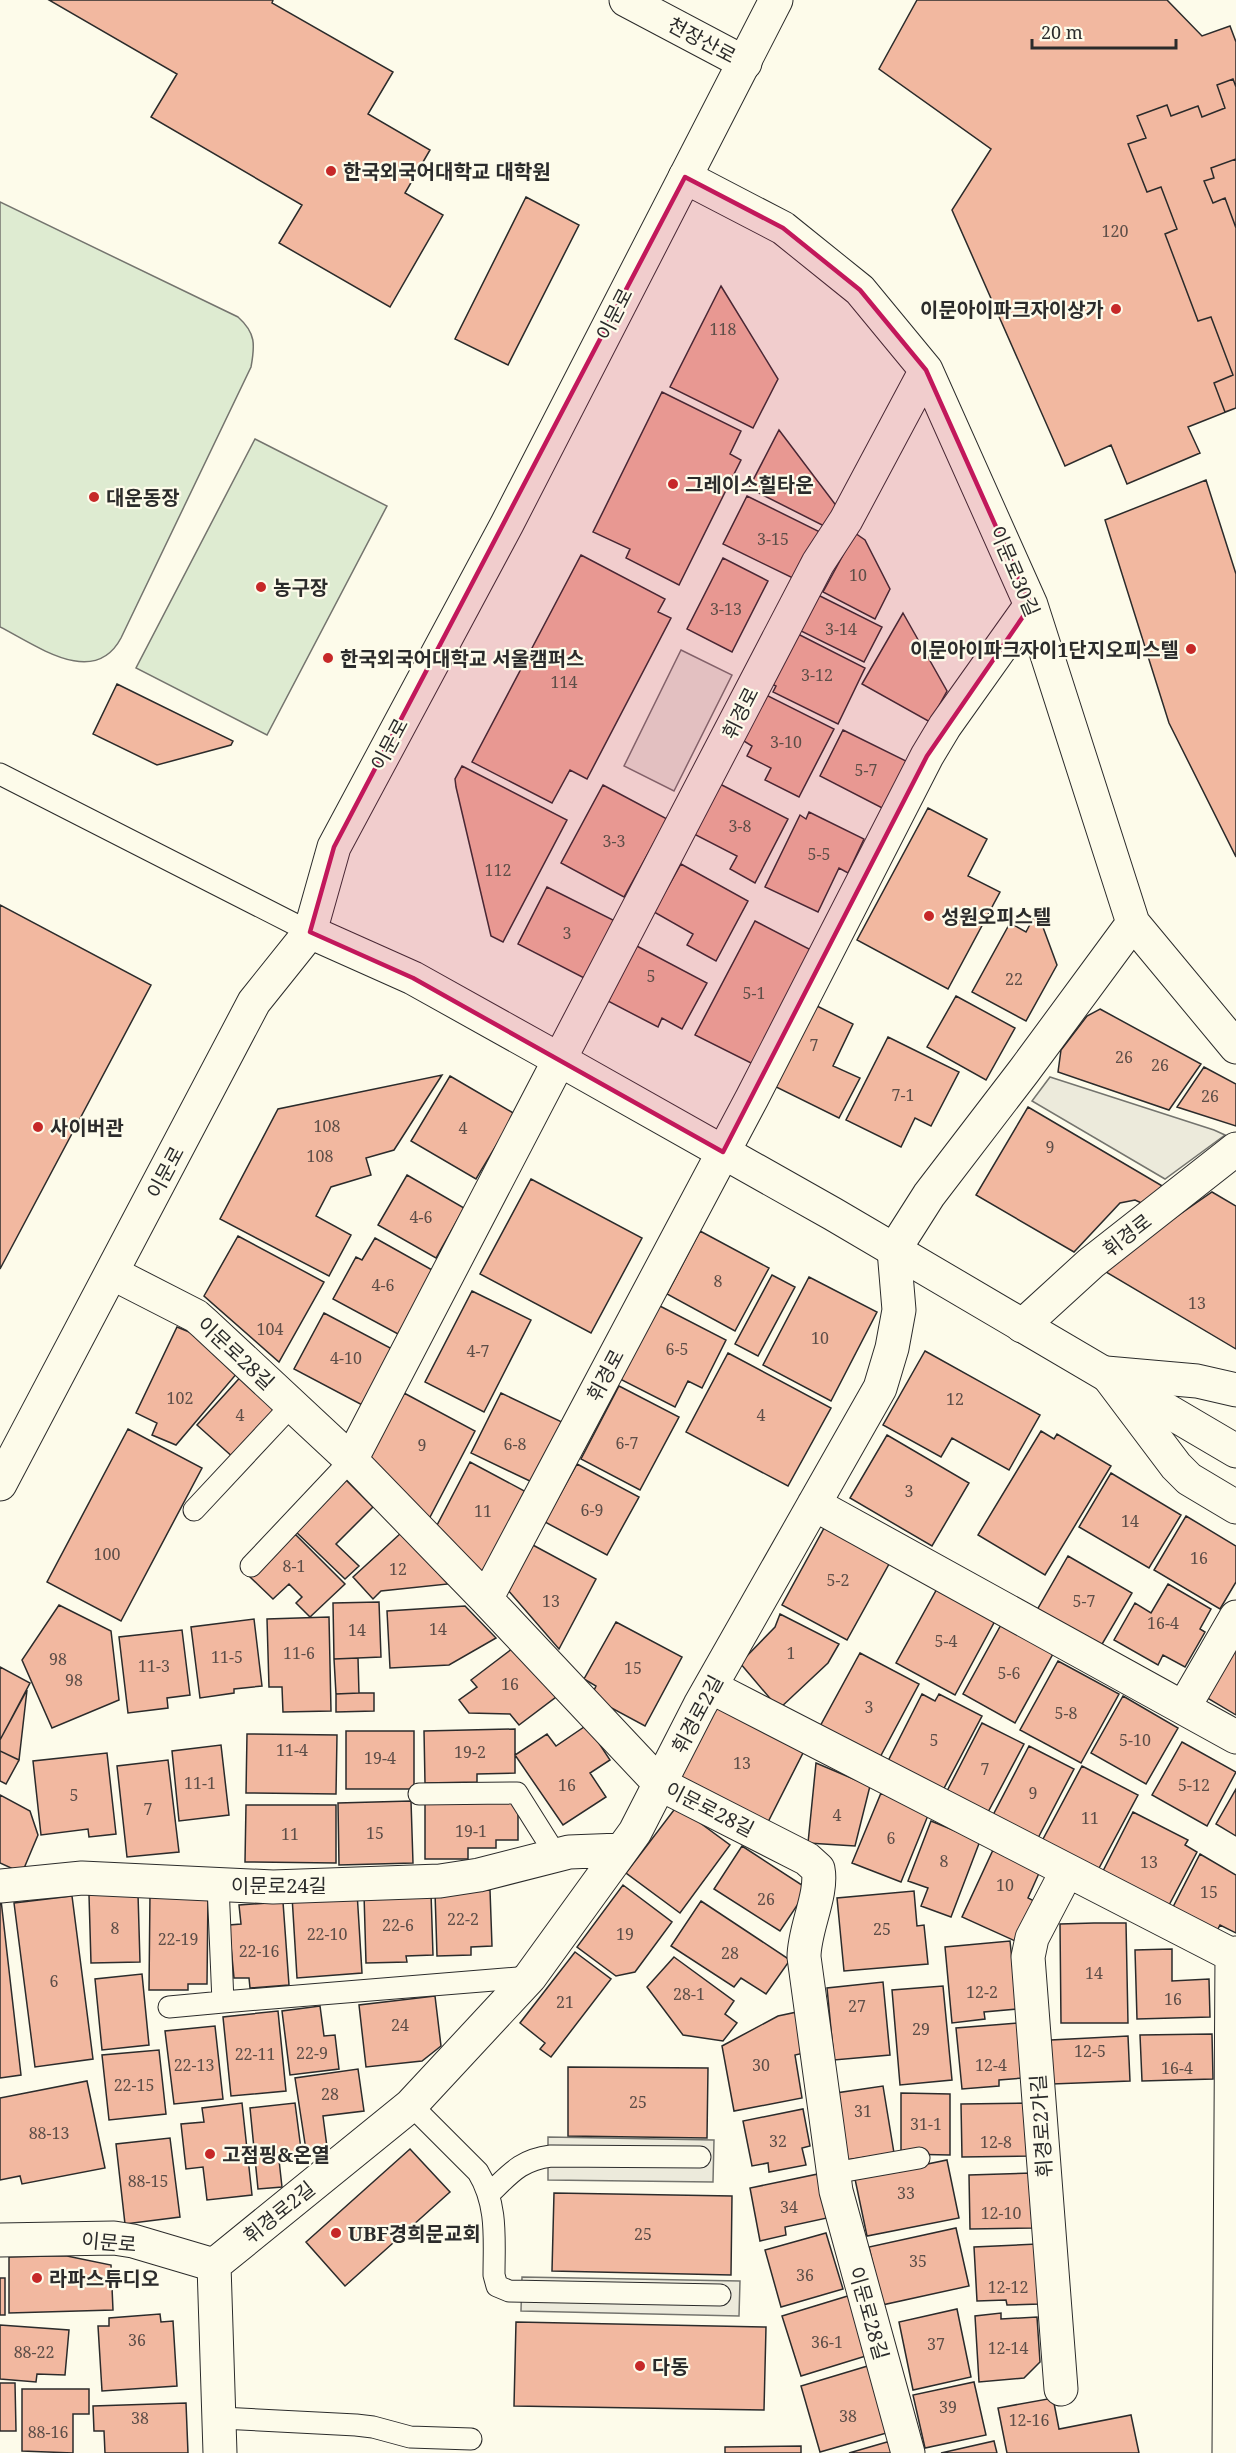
<svg xmlns="http://www.w3.org/2000/svg" width="1236" height="2453" viewBox="0 0 1236 2453" font-family="'Noto Serif','Noto Sans KR',serif">
<style>
.green{fill:#deebd1;stroke:#74746e;stroke-width:1.5}
.parking{fill:#eceadb;stroke:#74746e;stroke-width:1.5}
.building{fill:#f2b8a0;stroke:#2b2b2b;stroke-width:1.5}
.lines{fill:none;stroke-linecap:round;stroke-linejoin:round}
.service-casing{stroke:#2b2b2b;stroke-width:23}
.minor-casing{stroke:#2b2b2b;stroke-width:35}
.tertiary-casing{stroke:#2b2b2b;stroke-width:35}
.secondary-casing{stroke:#2b2b2b;stroke-width:35}
.service{stroke:#fdfbea;stroke-width:21}
.minor{stroke:#fdfbea;stroke-width:33}
.tertiary{stroke:#fdfbea;stroke-width:33}
.secondary{stroke:#fdfbea;stroke-width:33}
.marked{fill:#c2185b;fill-opacity:0.2;stroke:#c2185b;stroke-width:4.5;stroke-linejoin:round}
.poi-dot{fill:#c62828;stroke:#fdfbea;stroke-width:2}
.labels{text-anchor:middle;dominant-baseline:central;stroke-width:4.5;stroke-linejoin:round;paint-order:stroke}
.number-label{font-size:16px;fill:#5d4e48}
.street-label{font-size:20px;fill:#2b2b2b;stroke:#fdfbea}
.poi-label{font-size:20px;font-weight:bold;fill:#2b2b2b;stroke:#fdfbea;text-anchor:start}
</style>
<rect width="100%" height="100%" fill="#fdfbea"/>
<path class="green" d="M0,202L238,317C256,333 255,345 251,367L121,638C94,689 36,645 0,627Z
M255,439L387,506L267,735L136,668Z"/>
<path class="parking" d="M681,650L732,675L674,791L624,766Z
M1050,1077L1214,1130L1225,1135L1165,1179L1032,1101Z
M548,2137L714,2140L713,2182L548,2180Z
M522,2277L740,2281L739,2316L521,2311Z"/>
<path class="building" d="M49,0H273L272,3L393,72L368,114L430,150L405,193L443,215L390,307L279,243L302,205L151,117L177,74Z
M917,0H1167L1202,36L1230,26L1236,42V408L1188,427L1200,453L1127,484L1111,445L1065,466L952,210L991,149L879,69Z
M1233,79L1236,87V159L1211,168L1214,178L1204,181L1213,203L1225,198L1236,228V408L1225,412L1214,383L1233,375L1211,317L1198,321L1165,234L1177,229L1161,187L1147,192L1128,144L1146,138L1137,116L1167,105L1171,116L1198,106L1202,117L1225,108L1217,85Z
M526,197L579,225L508,365L455,339Z
M721,286L778,379L753,428L670,387Z
M662,392L741,431L730,454L741,460L679,585L626,558L630,549L593,532Z
M779,430L838,508L828,528L749,488Z
M1206,480L1236,574V857L1169,723L1105,520Z
M747,496L822,533L799,581L723,544Z
M855,533L865,540L890,589L875,619L823,592Z
M581,555L665,599L658,612L671,618L587,779L570,770L552,803L472,762Z
M723,558L768,581L732,652L687,629Z
M818,595L882,627L864,662L801,631Z
M903,613L947,691L930,722L862,684Z
M794,632L865,668L838,724L773,692L776,686L768,682Z
M117,684L233,741L231,745L157,765L93,734Z
M762,693L834,729L799,797L765,780L771,768L747,756L752,746L739,738Z
M843,730L912,764L888,811L820,776Z
M462,766L567,820L503,942L491,936L456,787L455,779Z
M718,783L788,819L755,883L730,869L737,856L692,833Z
M603,785L667,819L624,897L561,863Z
M928,808L987,839L968,876L1000,892L948,989L857,940Z
M809,812L864,839L848,873L839,868L818,912L765,887L800,815L806,819Z
M681,864L748,901L716,961L687,945L693,934L654,912Z
M547,887L617,922L588,980L518,944Z
M0,905L151,985L0,1269Z
M1037,911L1057,965L1026,1021L972,992L1010,923L1026,932Z
M755,921L813,951L755,1065L695,1035Z
M633,944L707,983L682,1029L662,1018L658,1027L604,999Z
M956,996L1015,1028L986,1080L927,1047Z
M807,1001L853,1024L833,1066L860,1078L839,1118L766,1082Z
M1100,1009L1201,1064L1169,1110L1058,1072L1061,1050L1087,1016Z
M888,1037L959,1072L931,1126L915,1118L901,1147L846,1120Z
M1204,1067L1236,1084V1126L1177,1107Z
M442,1075L394,1150L366,1158L371,1175L331,1187L316,1216L351,1235L329,1276L220,1219L278,1109Z
M450,1076L515,1114L476,1179L411,1141Z
M1028,1107L1164,1187L1148,1206L1135,1200L1120,1203L1074,1252L976,1195Z
M407,1175L464,1208L436,1258L378,1225Z
M531,1179L642,1238L591,1333L480,1274Z
M1212,1192L1236,1206V1349L1101,1269Z
M700,1231L769,1268L735,1331L667,1294Z
M238,1236L324,1282L279,1362L204,1296Z
M375,1238L434,1271L398,1334L333,1299L356,1257L362,1260Z
M772,1275L795,1287L758,1356L735,1344Z
M809,1277L877,1312L831,1401L763,1365Z
M472,1291L531,1320L484,1412L425,1382Z
M656,1304L726,1340L702,1388L688,1381L675,1407L618,1378Z
M324,1313L396,1351L366,1407L294,1369Z
M177,1327L209,1340L244,1365L176,1445L152,1435L157,1423L136,1413Z
M925,1351L1040,1415L1009,1470L952,1438L941,1457L883,1425Z
M728,1353L831,1408L788,1486L686,1432Z
M245,1372L283,1406L235,1459L197,1425Z
M619,1386L679,1417L640,1490L581,1459Z
M404,1393L475,1431L429,1519L369,1459Z
M501,1393L564,1423L534,1483L471,1453Z
M128,1429L202,1468L121,1621L47,1582Z
M1041,1431L1054,1439L1057,1434L1111,1466L1045,1575L978,1535Z
M887,1435L969,1483L932,1546L850,1498Z
M470,1462L530,1494L485,1579L435,1529Z
M577,1464L639,1497L607,1555L545,1522Z
M1111,1473L1181,1515L1149,1568L1079,1527Z
M345,1479L373,1507L336,1544L359,1566L345,1579L294,1530Z
M1186,1516L1236,1546V1582L1220,1609L1154,1570Z
M829,1519L894,1555L847,1640L782,1605Z
M401,1533L448,1584L381,1591L373,1599L353,1577Z
M295,1534L345,1584L310,1617L296,1603L302,1597L289,1584L273,1599L250,1577Z
M531,1544L596,1579L559,1649L507,1589Z
M1068,1556L1132,1593L1101,1646L1037,1610Z
M1168,1584L1211,1609L1200,1629L1205,1632L1185,1667L1163,1655L1158,1665L1114,1640L1135,1603L1151,1613Z
M938,1587L996,1619L955,1695L896,1663Z
M379,1602L381,1657L334,1659L333,1603Z
M59,1605L111,1631L119,1700L52,1728L22,1660Z
M465,1606L496,1638L449,1665L390,1668L387,1611Z
M780,1614L839,1644L828,1663L779,1709L740,1663L775,1627Z
M329,1617L331,1711L283,1712L282,1687H269L267,1619Z
M254,1619L262,1686L234,1689V1693L200,1698L191,1627Z
M616,1622L682,1657L645,1726L591,1697L596,1686L584,1679Z
M1002,1623L1054,1652L1015,1723L963,1694Z
M182,1630L190,1695L167,1698L168,1708L128,1713L119,1637Z
M1236,1643V1715L1204,1696Z
M517,1645L556,1697L519,1725L510,1714L469,1713L459,1700L477,1687L471,1680Z
M860,1653L919,1684L878,1761L818,1730Z
M358,1658L359,1693L336,1694L334,1659Z
M1058,1661L1119,1694L1081,1763L1020,1730Z
M0,1667L30,1683L0,1740Z
M27,1690L19,1760L0,1751V1740Z
M359,1693H374V1711L336,1712V1694Z
M922,1694L935,1701L939,1694L982,1716L941,1794L886,1765Z
M1123,1696L1178,1728L1146,1784L1091,1753Z
M717,1703L806,1747L767,1824L679,1780Z
M982,1723L1024,1744L987,1814L946,1793Z
M587,1725L610,1760L590,1773L606,1797L563,1825L515,1755L547,1734L556,1746Z
M515,1729V1773L477,1774V1782L425,1783L424,1731Z
M346,1731H414V1789H346Z
M247,1734L337,1735L336,1794L246,1793Z
M1182,1742L1236,1772L1207,1826L1152,1795Z
M221,1745L229,1815L179,1821L172,1751Z
M1029,1746L1074,1769L1037,1840L992,1817Z
M0,1751L19,1760L6,1784L0,1781Z
M107,1753L116,1834L89,1837L88,1829L41,1835L33,1761Z
M168,1760L179,1852L127,1857L117,1766Z
M816,1763L870,1786L855,1846L808,1843Z
M1082,1766L1138,1795L1098,1870L1042,1841Z
M1236,1789V1836L1216,1824Z
M881,1793L929,1813L901,1882L852,1863Z
M0,1795L30,1811L38,1835L22,1873L0,1863Z
M411,1801L413,1863L339,1865L338,1803Z
M425,1803H518V1840H496V1848H468V1859H425Z
M246,1805H336V1863L245,1862Z
M677,1806L730,1845L680,1913L626,1873Z
M1133,1812L1188,1840L1185,1845L1197,1852L1168,1907L1102,1873Z
M931,1821L980,1841L951,1917L921,1906L928,1888L908,1881Z
M742,1846L808,1889L780,1931L714,1889Z
M993,1850L1040,1871L1028,1898L1040,1904L1022,1944L962,1917Z
M1200,1854L1236,1875V1933L1220,1925L1217,1931L1172,1909Z
M623,1885L672,1922L635,1972L616,1976L577,1947Z
M490,1890L492,1946L471,1947V1955L437,1956L435,1892Z
M914,1891L917,1926L924,1925L928,1964L844,1971L837,1898Z
M357,1892L362,1973L297,1978L292,1896Z
M150,1893L208,1894L207,1984H188V1990H149Z
M431,1893L433,1955L406,1956L407,1962L366,1963L364,1894Z
M116,1894H138L140,1962L91,1963L89,1895Z
M72,1896L93,2059L35,2067L14,1903Z
M1,1900L21,2075L0,2078V1900Z
M701,1901L790,1960L766,1994L741,1978L734,1987L671,1946Z
M283,1902L289,1985L250,1988L249,1978H234L229,1925L241,1924L239,1905Z
M1094,1923H1126L1128,2023H1061L1060,1924Z
M1010,1941L1017,2009L984,2012L985,2019L952,2023L945,1947Z
M1172,1949V1981L1209,1979L1210,2017L1137,2019L1135,1950Z
M575,1952L611,1979L551,2057L540,2049L545,2043L520,2023Z
M674,1957L734,2001L725,2014L737,2023L723,2041L683,2035L647,1987Z
M142,1974L149,2045L102,2050L95,1979Z
M883,1982L890,2055L834,2060L827,1988Z
M943,1986L952,2080L900,2085L892,1990Z
M435,1996L441,2046L422,2061L366,2067L359,2005Z
M320,2006L324,2036L335,2035L339,2069L290,2075L282,2011Z
M278,2011L286,2091L231,2096L223,2017Z
M797,2012L804,2053L795,2055L802,2098L734,2111L722,2046L778,2016Z
M1018,2023L1023,2078L999,2080V2086L962,2089L956,2028Z
M215,2026L223,2099L174,2104L165,2031Z
M1212,2034L1213,2079L1142,2081L1140,2035Z
M1128,2036L1130,2081L1052,2084L1051,2040Z
M159,2050L166,2114L109,2120L102,2055Z
M568,2067L708,2068L707,2138L568,2136Z
M358,2069L364,2111L323,2116L327,2147L306,2150L295,2078Z
M87,2081L105,2168L22,2184L20,2176L0,2180V2098Z
M883,2086L894,2153L846,2160L836,2093Z
M901,2093L950,2094V2155L901,2154Z
M242,2103L252,2195L207,2200L203,2167L186,2169L181,2124L204,2122L202,2108Z
M295,2103L302,2157L279,2160L282,2187L258,2189L250,2108Z
M1029,2103L1030,2156L962,2157L961,2104Z
M803,2109L810,2146L802,2148L806,2165L769,2172L768,2163L752,2166L743,2121Z
M170,2138L180,2217L125,2224L116,2144Z
M410,2149L450,2192L345,2286L306,2242Z
M947,2160L959,2218L867,2236L855,2179Z
M1032,2173L1033,2228L970,2229L969,2175Z
M818,2174L827,2218L785,2227L786,2235L760,2241L750,2188Z
M554,2193L732,2196L731,2275L552,2271Z
M956,2228L969,2286L882,2305L869,2247Z
M826,2233L843,2289L781,2307L765,2250Z
M1037,2244L1040,2304L1007,2305L1006,2300L977,2301L974,2247Z
M51,2256H67L111,2265L113,2310L9,2313V2257Z
M0,2278H5V2315H0Z
M851,2295L869,2355L801,2376L782,2316Z
M957,2309L971,2377L913,2390L899,2322Z
M1001,2313V2319L1037,2317L1040,2362L1024,2378L979,2382L975,2316Z
M160,2314L161,2322L173,2321L177,2386L102,2391L98,2326H109V2318Z
M516,2322L766,2327L764,2410L514,2406Z
M0,2325L69,2330L65,2375L37,2374L36,2382L0,2379Z
M871,2365L890,2432L820,2452L801,2386Z
M974,2382L986,2435L925,2448L913,2395Z
M0,2383H15L16,2431H0Z
M22,2389H89V2414H73V2453L22,2451Z
M1053,2398L1059,2429L1131,2415L1139,2453H1007L998,2408Z
M186,2403L188,2453H105L104,2431H94L93,2406Z
M894,2440L897,2453H849Z
M994,2441L997,2453H941Z
M801,2446V2453H725V2447Z"/>
<g class="lines">
<g class="service-casing">
<path id="service" d="M0,774L310,932
M194,1510L292,1405
M251,1566L351,1460
M419,1794L517,1793L556,1855
M218,1885L223,2002L530,1977
M169,2007L223,2002
M411,2105L478,2172C498,2205 494,2239 494,2275L497,2286L509,2291L720,2295
M834,2173L919,2158
M489,2194C510,2174 520,2160 551,2156L700,2157
M221,2418L356,2425L373,2427L410,2437L471,2439"/>
</g>
<g class="minor-casing">
<path id="minor" d="M626,0L745,63
M685,177L783,228L860,290L926,370L1031,605L1133,923L1236,1047
M112,1273L196,1316L205,1324L351,1460L486,1599L660,1784L807,1859L818,1869C823,1894 804,1929 804,1957L836,2191L908,2453
M1022,1326L1091,1263L1236,1149
M351,1460L818,563L846,520L926,370
M814,1504L1236,1737
M486,1599L752,1098L927,756L945,726L1031,605
M711,1687L1232,1955L1236,1953
M1184,1707L1236,1617
M0,1886L82,1878L273,1887L440,1881L479,1875L569,1852L621,1850
M0,2240L114,2238L133,2241L214,2265
M1061,2389L1028,1957L1032,1938L1067,1871
M220,2453L214,2265L411,2105L530,1977L635,1832L700,1705L880,1388L892,1348L899,1310L894,1250L929,1195L1024,1071L1133,923
M1229,2453L1232,1955"/>
</g>
<g class="tertiary-casing">
<path id="tertiary" d="M1106,1373L1176,1466L1189,1479L1236,1507
M1106,1373L1197,1381L1236,1390"/>
</g>
<g class="secondary-casing">
<path id="secondary" d="M310,932L413,978L560,1060L833,1214L1236,1451
M0,1484L254,1002L310,932L334,847L507,524L776,0"/>
</g>
<use href="#service" class="service"/>
<use href="#minor" class="minor"/>
<use href="#tertiary" class="tertiary"/>
<use href="#secondary" class="secondary"/>
</g>
<path class="marked" d="M685,177L783,228L860,290L926,370L1031,605L927,756L723,1152L413,978L310,932L334,847Z"/>
<g class="poi-dot">
<circle cx="331" cy="171" r="6"/>
<circle cx="1116" cy="309" r="6"/>
<circle cx="673" cy="484" r="6"/>
<circle cx="94" cy="497" r="6"/>
<circle cx="261" cy="587" r="6"/>
<circle cx="1191" cy="649" r="6"/>
<circle cx="328" cy="658" r="6"/>
<circle cx="929" cy="916" r="6"/>
<circle cx="38" cy="1127" r="6"/>
<circle cx="210" cy="2154" r="6"/>
<circle cx="336" cy="2233" r="6"/>
<circle cx="37" cy="2278" r="6"/>
<circle cx="640" cy="2366" r="6"/>
</g>
<g class="labels">
<g class="number-label">
<text x="1115" y="231">120</text>
<text x="723" y="329">118</text>
<text x="773" y="539">3-15</text>
<text x="858" y="575">10</text>
<text x="726" y="609">3-13</text>
<text x="841" y="629">3-14</text>
<text x="817" y="675">3-12</text>
<text x="564" y="682">114</text>
<text x="786" y="742">3-10</text>
<text x="866" y="770">5-7</text>
<text x="740" y="826">3-8</text>
<text x="614" y="841">3-3</text>
<text x="819" y="854">5-5</text>
<text x="498" y="870">112</text>
<text x="567" y="933">3</text>
<text x="651" y="976">5</text>
<text x="1014" y="979">22</text>
<text x="754" y="993">5-1</text>
<text x="814" y="1045">7</text>
<text x="1124" y="1057">26</text>
<text x="1160" y="1065">26</text>
<text x="903" y="1095">7-1</text>
<text x="1210" y="1096">26</text>
<text x="327" y="1126">108</text>
<text x="463" y="1128">4</text>
<text x="1050" y="1147">9</text>
<text x="320" y="1156">108</text>
<text x="421" y="1217">4-6</text>
<text x="718" y="1281">8</text>
<text x="383" y="1285">4-6</text>
<text x="1197" y="1303">13</text>
<text x="270" y="1329">104</text>
<text x="820" y="1338">10</text>
<text x="677" y="1349">6-5</text>
<text x="478" y="1351">4-7</text>
<text x="346" y="1358">4-10</text>
<text x="180" y="1398">102</text>
<text x="955" y="1399">12</text>
<text x="240" y="1415">4</text>
<text x="761" y="1415">4</text>
<text x="627" y="1443">6-7</text>
<text x="515" y="1444">6-8</text>
<text x="422" y="1445">9</text>
<text x="909" y="1491">3</text>
<text x="592" y="1510">6-9</text>
<text x="483" y="1511">11</text>
<text x="1130" y="1521">14</text>
<text x="107" y="1554">100</text>
<text x="1199" y="1558">16</text>
<text x="294" y="1566">8-1</text>
<text x="398" y="1569">12</text>
<text x="838" y="1580">5-2</text>
<text x="551" y="1601">13</text>
<text x="1084" y="1601">5-7</text>
<text x="1163" y="1623">16-4</text>
<text x="438" y="1629">14</text>
<text x="357" y="1630">14</text>
<text x="946" y="1641">5-4</text>
<text x="299" y="1653">11-6</text>
<text x="791" y="1653">1</text>
<text x="227" y="1657">11-5</text>
<text x="58" y="1659">98</text>
<text x="154" y="1666">11-3</text>
<text x="633" y="1668">15</text>
<text x="1009" y="1673">5-6</text>
<text x="74" y="1680">98</text>
<text x="510" y="1684">16</text>
<text x="869" y="1707">3</text>
<text x="1066" y="1713">5-8</text>
<text x="934" y="1740">5</text>
<text x="1135" y="1740">5-10</text>
<text x="292" y="1750">11-4</text>
<text x="470" y="1752">19-2</text>
<text x="380" y="1758">19-4</text>
<text x="742" y="1763">13</text>
<text x="985" y="1769">7</text>
<text x="200" y="1783">11-1</text>
<text x="567" y="1785">16</text>
<text x="1194" y="1785">5-12</text>
<text x="1033" y="1793">9</text>
<text x="74" y="1795">5</text>
<text x="148" y="1809">7</text>
<text x="837" y="1815">4</text>
<text x="1090" y="1818">11</text>
<text x="471" y="1831">19-1</text>
<text x="375" y="1833">15</text>
<text x="290" y="1834">11</text>
<text x="891" y="1838">6</text>
<text x="944" y="1861">8</text>
<text x="1149" y="1862">13</text>
<text x="1005" y="1885">10</text>
<text x="1209" y="1892">15</text>
<text x="766" y="1899">26</text>
<text x="463" y="1919">22-2</text>
<text x="398" y="1925">22-6</text>
<text x="115" y="1928">8</text>
<text x="882" y="1929">25</text>
<text x="327" y="1934">22-10</text>
<text x="625" y="1934">19</text>
<text x="178" y="1939">22-19</text>
<text x="259" y="1951">22-16</text>
<text x="730" y="1953">28</text>
<text x="1094" y="1973">14</text>
<text x="54" y="1981">6</text>
<text x="982" y="1992">12-2</text>
<text x="689" y="1994">28-1</text>
<text x="1173" y="1999">16</text>
<text x="565" y="2002">21</text>
<text x="857" y="2006">27</text>
<text x="400" y="2025">24</text>
<text x="921" y="2029">29</text>
<text x="1090" y="2051">12-5</text>
<text x="312" y="2053">22-9</text>
<text x="255" y="2054">22-11</text>
<text x="194" y="2065">22-13</text>
<text x="761" y="2065">30</text>
<text x="991" y="2065">12-4</text>
<text x="1177" y="2068">16-4</text>
<text x="134" y="2085">22-15</text>
<text x="330" y="2094">28</text>
<text x="638" y="2102">25</text>
<text x="863" y="2111">31</text>
<text x="926" y="2124">31-1</text>
<text x="49" y="2133">88-13</text>
<text x="778" y="2141">32</text>
<text x="996" y="2142">12-8</text>
<text x="148" y="2181">88-15</text>
<text x="906" y="2193">33</text>
<text x="789" y="2207">34</text>
<text x="1001" y="2213">12-10</text>
<text x="643" y="2234">25</text>
<text x="918" y="2261">35</text>
<text x="805" y="2275">36</text>
<text x="1008" y="2287">12-12</text>
<text x="137" y="2340">36</text>
<text x="827" y="2342">36-1</text>
<text x="936" y="2344">37</text>
<text x="1008" y="2348">12-14</text>
<text x="34" y="2352">88-22</text>
<text x="948" y="2407">39</text>
<text x="848" y="2416">38</text>
<text x="140" y="2418">38</text>
<text x="1029" y="2420">12-16</text>
<text x="48" y="2432">88-16</text>
</g>
<g class="street-label">
<text transform="translate(702 40) rotate(28)">천장산로</text>
<text transform="translate(614 314) rotate(-63)">이문로</text>
<text transform="translate(1015 571) rotate(67)">이문로30길</text>
<text transform="translate(740 713) rotate(-63)">휘경로</text>
<text transform="translate(389 744) rotate(-62)">이문로</text>
<text transform="translate(165 1172) rotate(-62)">이문로</text>
<text transform="translate(1127 1235) rotate(-38)">휘경로</text>
<text transform="translate(236 1353) rotate(43)">이문로28길</text>
<text transform="translate(605 1375) rotate(-62)">휘경로</text>
<text transform="translate(697 1714) rotate(-62)">휘경로2길</text>
<text transform="translate(710 1809) rotate(27)">이문로28길</text>
<text x="279" y="1885">이문로24길</text>
<text transform="translate(1041 2126) rotate(-94)">휘경로2가길</text>
<text transform="translate(279 2212) rotate(-39)">휘경로2길</text>
<text transform="translate(109 2242) rotate(5)">이문로</text>
<text transform="translate(869 2313) rotate(74)">이문로28길</text>
</g>
<g class="poi-label">
<text x="343" y="171">한국외국어대학교 대학원</text>
<text x="1104" y="309" text-anchor="end">이문아이파크자이상가</text>
<text x="685" y="484">그레이스힐타운</text>
<text x="106" y="497">대운동장</text>
<text x="273" y="587">농구장</text>
<text x="1179" y="649" text-anchor="end">이문아이파크자이1단지오피스텔</text>
<text x="340" y="658">한국외국어대학교 서울캠퍼스</text>
<text x="941" y="916">성원오피스텔</text>
<text x="50" y="1127">사이버관</text>
<text x="222" y="2154">고점핑&amp;온열</text>
<text x="348" y="2233">UBF경희문교회</text>
<text x="49" y="2278">라파스튜디오</text>
<text x="652" y="2366">다동</text>
</g>
</g>
<path d="M1032 39v9h144v-9" fill="none" stroke="#2b2b2b" stroke-width="3"/>
<text x="1041" y="39" font-size="18" fill="#2b2b2b" stroke="#fdfbea" stroke-width="4.5" paint-order="stroke">20 m</text>
</svg>
